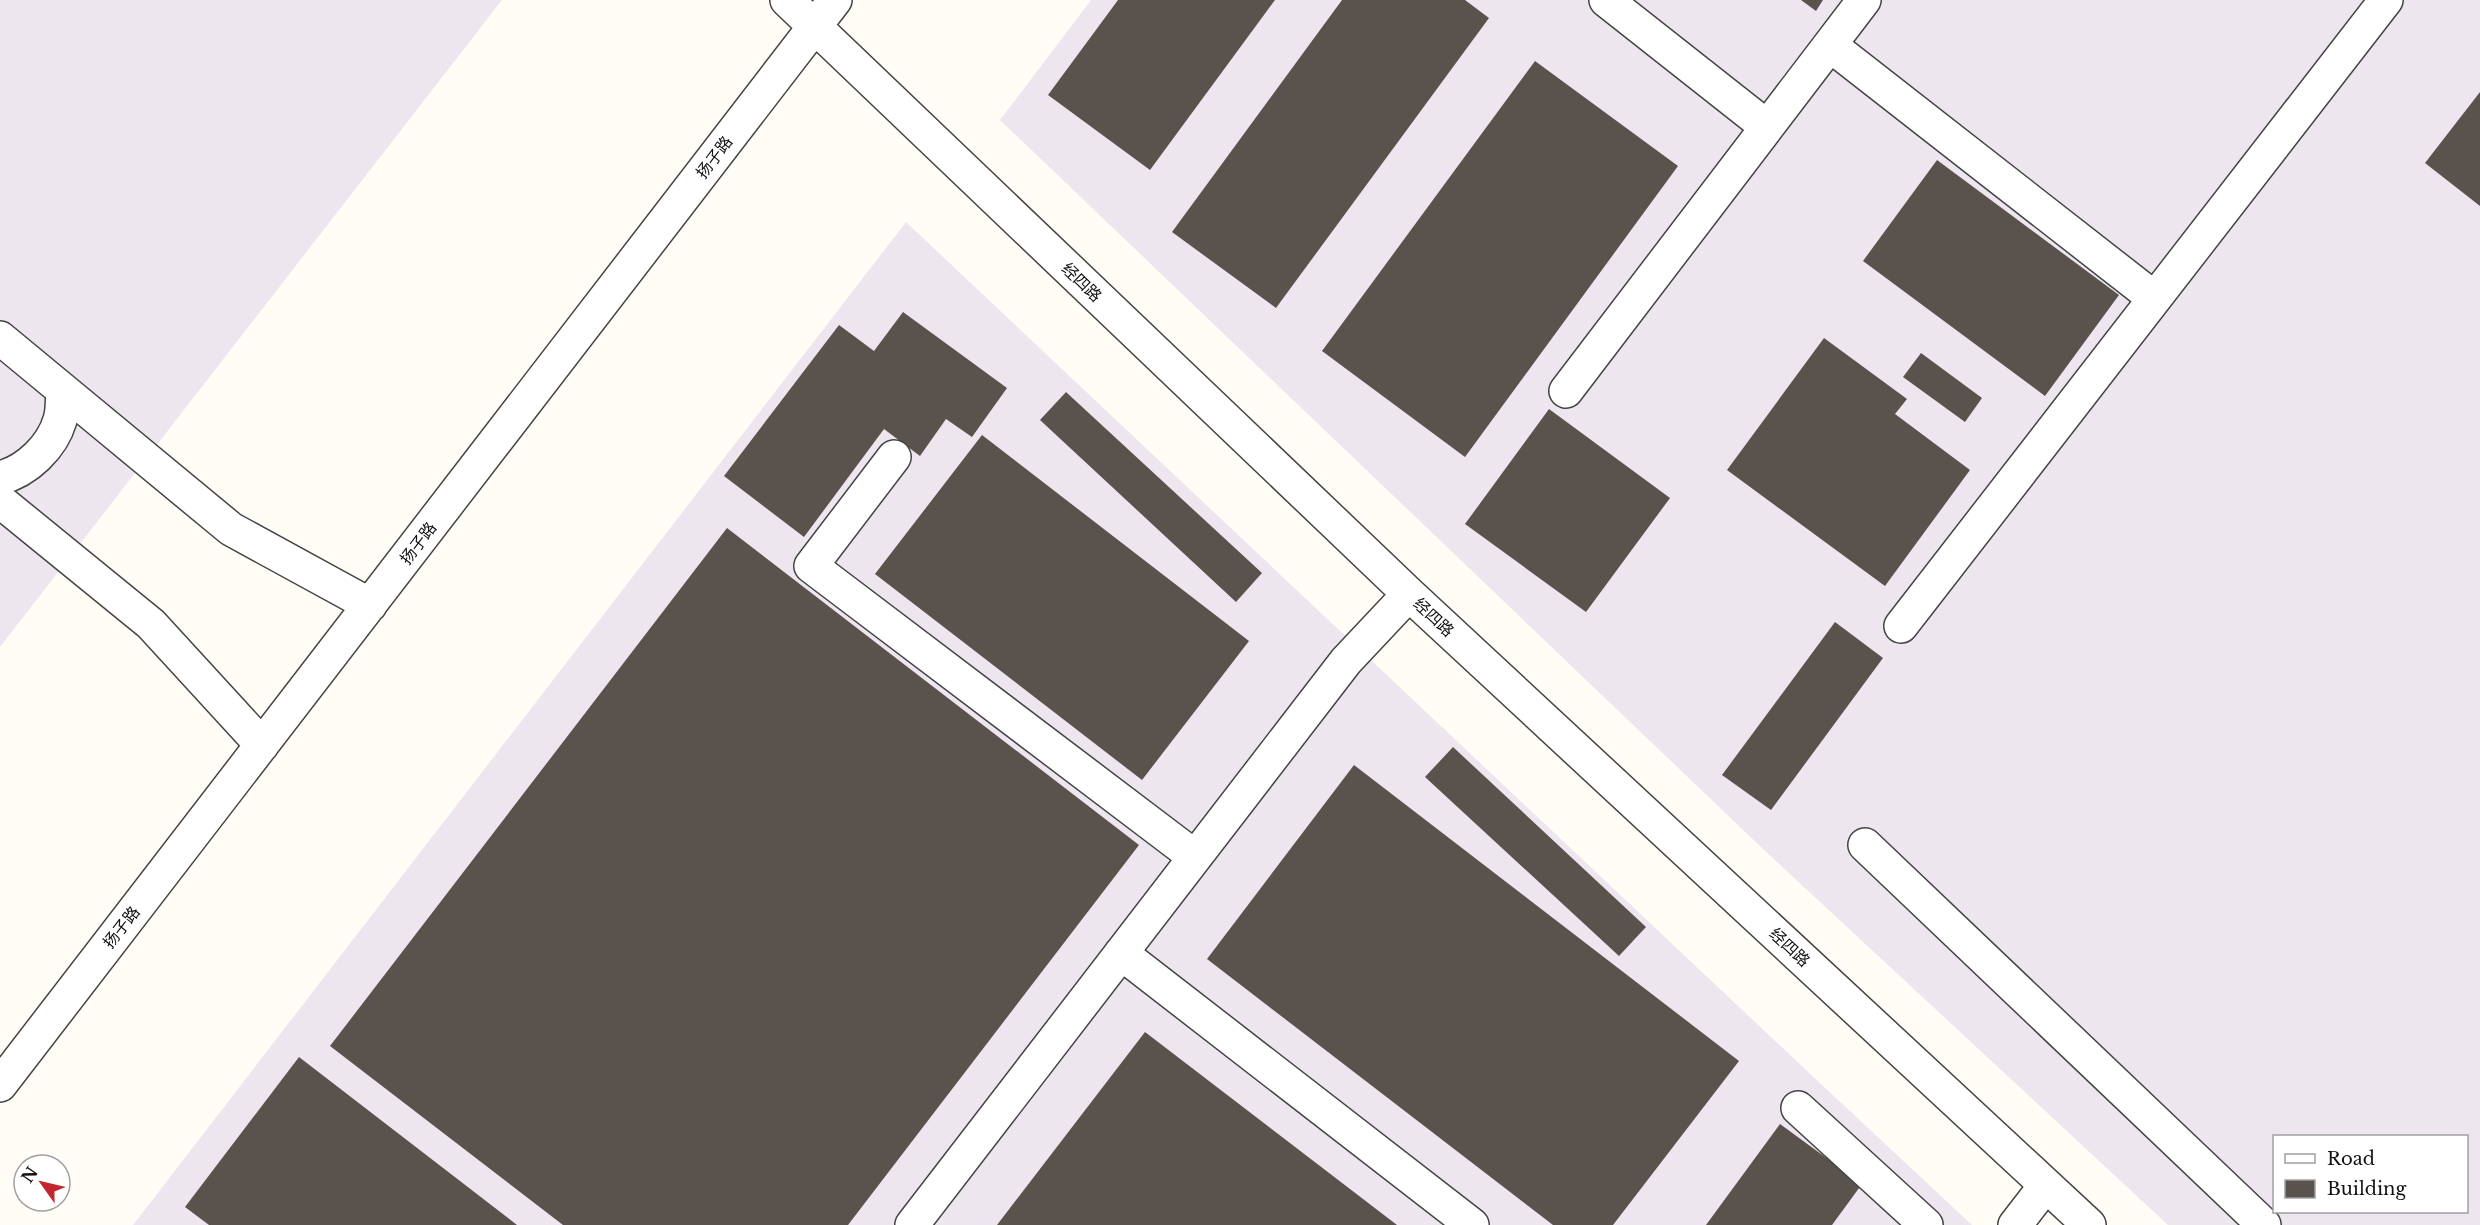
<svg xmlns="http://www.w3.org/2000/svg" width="2480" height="1225" viewBox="0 0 2480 1225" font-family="'Libre Baskerville','Noto Sans SC',serif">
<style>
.industrial{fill:#eee6ef;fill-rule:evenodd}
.building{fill:#5a524d}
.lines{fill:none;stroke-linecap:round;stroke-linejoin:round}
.minor-casing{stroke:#444;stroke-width:36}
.minor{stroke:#fff;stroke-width:33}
.labels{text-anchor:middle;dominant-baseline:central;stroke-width:6;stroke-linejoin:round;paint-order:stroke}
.street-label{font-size:16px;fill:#111;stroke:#fff}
</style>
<rect width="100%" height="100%" fill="#fffdf5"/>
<path class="industrial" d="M0,0H502L0,647Z
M1091,0H2480V1225H2168L1763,849L1000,120ZM2274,1136H2466V1212H2274Z
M906,222L1806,1070L1972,1225H133Z"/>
<path class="building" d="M1118,0H1275L1150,170L1048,95Z
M1342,0H1465L1489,18L1276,308L1172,232Z
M1801,0H1823L1816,11Z
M1535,61L1678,166L1465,457L1322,351Z
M2480,92V206L2425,163Z
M1937,160L2119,295L2045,396L1863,261Z
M903,312L1007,388L972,437L946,419L920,456L884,429L804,537L724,476L839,325L874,351Z
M1824,338L1907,399L1895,414L1970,470L1885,586L1727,470Z
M1921,353L1982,398L1965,422L1903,377Z
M1066,392L1262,573L1236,602L1040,420Z
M1549,409L1670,498L1586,612L1465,524Z
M982,435L1249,641L1142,780L875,574Z
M727,528L1139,845L848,1225H563L330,1046Z
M1835,622L1883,658L1771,810L1722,775Z
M1453,747L1646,927L1619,956L1425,777Z
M1354,765L1739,1061L1613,1225H1553L1207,959Z
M1145,1032L1397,1225H997Z
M299,1057L517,1225H209L185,1207Z
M1780,1124L1862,1184L1832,1225H1706Z"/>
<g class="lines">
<g class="minor-casing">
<path id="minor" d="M787,0L1409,594L2089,1225
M1606,0L1767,127
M1830,45L2154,298
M0,338L231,529L370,605
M1566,391L1864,0
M894,457L811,566L1195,857
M0,478C27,471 52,447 60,420C63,411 62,400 63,391
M0,501L151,624L262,745
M1901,626L2386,0
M1865,845L2264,1225
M1121,953L1472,1225
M0,1085L835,0
M1798,1108L1926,1225
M912,1225L1346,661L1409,594
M2015,1225L2046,1185"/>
</g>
<use href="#minor" class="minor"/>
</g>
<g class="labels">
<g class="street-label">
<text transform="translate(714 157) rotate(-53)">扬子路</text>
<text transform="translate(1082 282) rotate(44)">经四路</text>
<text transform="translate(418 543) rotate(-53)">扬子路</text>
<text transform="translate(1434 617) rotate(43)">经四路</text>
<text transform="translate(121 927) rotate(-52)">扬子路</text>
<text transform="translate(1790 947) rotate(43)">经四路</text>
</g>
</g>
<rect x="2273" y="1135" width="195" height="78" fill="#ffffff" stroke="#a0a0a0" stroke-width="1.5"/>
<rect x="2285" y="1154" width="30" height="9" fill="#ffffff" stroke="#a0a0a0" stroke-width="1.5"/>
<text x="2327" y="1165" font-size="18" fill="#111111">Road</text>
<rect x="2285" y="1180" width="30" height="18" fill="#5a524d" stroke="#a0a0a0" stroke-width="1.5"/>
<text x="2327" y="1195" font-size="18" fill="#111111">Building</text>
<g transform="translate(42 1183) rotate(304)"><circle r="28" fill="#ffffff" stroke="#a0a0a0" stroke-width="1.5"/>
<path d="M0-4.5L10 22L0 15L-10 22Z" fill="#c4262e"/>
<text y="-9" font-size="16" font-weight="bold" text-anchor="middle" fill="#111111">N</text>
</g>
</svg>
